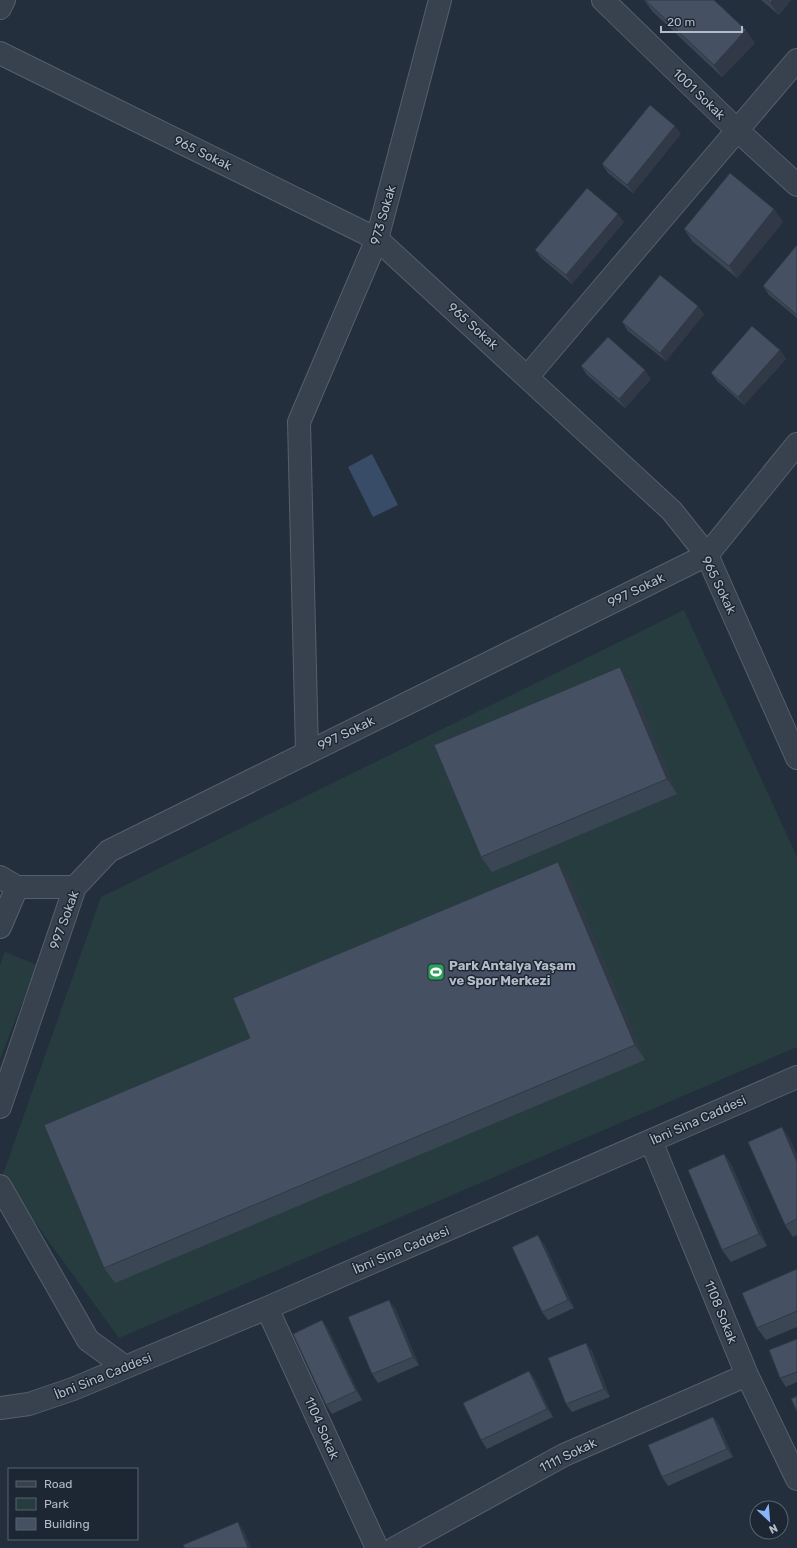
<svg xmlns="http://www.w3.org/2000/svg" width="797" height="1548" viewBox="0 0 797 1548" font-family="Rubik,sans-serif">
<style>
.green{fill:#263c3f}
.water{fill:#394c67}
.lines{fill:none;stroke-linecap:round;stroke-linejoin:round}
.minor-casing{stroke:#565f6c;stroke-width:24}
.minor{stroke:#38414e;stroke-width:22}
.wall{fill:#3b4654}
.shaded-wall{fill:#303945}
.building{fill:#455162;stroke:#303945}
.labels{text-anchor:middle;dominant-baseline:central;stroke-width:3;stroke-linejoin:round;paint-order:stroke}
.street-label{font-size:13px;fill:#b4bcc9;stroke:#1d2633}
.poi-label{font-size:13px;font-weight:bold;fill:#b4bcc9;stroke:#1d2633;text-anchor:start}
</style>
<rect width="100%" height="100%" fill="#242f3e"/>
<path class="green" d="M684,610L797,857V1047L119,1338L2,1177L101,897Z
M5,952L37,965L0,1059V965Z"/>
<path class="water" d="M372,454L398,505L373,517L348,467Z"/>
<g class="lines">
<g class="minor-casing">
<path id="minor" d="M603,0L737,130L797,185
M0,8L4,0
M0,53L377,239L672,511L707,555L797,758
M528,376L797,60
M307,752L299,422L377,239L440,0
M0,877L17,887H75
M0,927L17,887
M0,1107L75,887L109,851L707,555L797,444
M651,1141L747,1375L797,1479
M0,1186L88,1340L125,1367
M267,1308L377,1548
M0,1408L29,1404L73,1389L267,1308L797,1077
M395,1548L564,1455L747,1375"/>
</g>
<use href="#minor" class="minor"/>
</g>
<path class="wall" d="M644,0L755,43L722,77L653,12Z
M761,0H791L779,15Z
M681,134L633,193L608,173L602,164Z
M774,209L783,222L737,278L692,241L684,229Z
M624,222L572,284L541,258L535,250Z
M797,245V318L769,295L763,286Z
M704,314L666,361L628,331L622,322Z
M780,350L786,359L744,405L717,381L711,373Z
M581,366L651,379L625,408L587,375Z
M631,682L677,794L492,872L481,857Z
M558,862L569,877L645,1060L115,1283L104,1268Z
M782,1127L790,1140L797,1155V1235L793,1237L785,1225Z
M724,1154L732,1166L767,1246L731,1262L722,1250Z
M544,1244L574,1308L548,1320L542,1312Z
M797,1269V1327L766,1340L757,1328Z
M395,1308L419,1365L378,1383L372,1374Z
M322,1320L328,1329L362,1400L332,1414L326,1405Z
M797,1339V1382L786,1387L780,1378Z
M586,1343L592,1351L610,1397L572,1412L566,1404Z
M529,1371L535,1380L553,1417L487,1449L481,1440Z
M713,1417L719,1425L733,1457L668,1486L662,1477Z"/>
<path class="shaded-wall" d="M773,0H791L779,15L770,3Z
M746,30L755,43L722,77L714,65Z
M675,126L681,134L633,193L627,185Z
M774,209L783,222L737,278L729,266Z
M618,214L624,222L572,284L566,275Z
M698,306L704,314L666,361L660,353Z
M780,350L786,359L744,405L738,397Z
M645,370L651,379L625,408L619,399Z
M620,667L631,682L677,794L667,779Z
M558,862L569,877L645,1060L635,1045Z
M782,1127L790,1140L797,1155V1162Z
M724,1154L732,1166L767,1246L759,1234Z
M538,1235L544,1244L574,1308L568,1300Z
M389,1300L395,1308L419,1365L413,1357Z
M322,1320L328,1329L362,1400L356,1391Z
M586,1343L592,1351L610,1397L604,1389Z
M529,1371L535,1380L553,1417L547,1409Z
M713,1417L719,1425L733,1457L727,1449Z
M238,1522L244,1531L251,1548H248Z"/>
<path class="building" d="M645,0H714L746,30L714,65Z
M767,0H773L770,3Z
M650,105L675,126L627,185L602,164Z
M730,173L774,209L729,266L684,229Z
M587,188L618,214L566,275L535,250Z
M797,245V315L763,286Z
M660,275L698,306L660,353L622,322Z
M752,326L780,350L738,397L711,373Z
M608,337L645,370L619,399L581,366Z
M620,667L667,779L481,857L434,745Z
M558,862L635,1045L104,1268L44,1125L250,1038L233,998Z
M782,1127L797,1162V1219L785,1225L748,1142Z
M724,1154L759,1234L722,1250L688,1170Z
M538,1235L568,1300L542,1312L512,1247Z
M797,1269V1311L757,1328L742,1293Z
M389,1300L413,1357L372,1374L348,1317Z
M322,1320L356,1391L326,1405L293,1334Z
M797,1339V1372L780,1378L769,1350Z
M586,1343L604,1389L566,1404L548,1358Z
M529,1371L547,1409L481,1440L463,1403Z
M797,1396V1411L791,1399Z
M713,1417L727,1449L662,1477L648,1445Z
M238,1522L248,1548H185L183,1545Z"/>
<defs>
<g id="stadium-square" transform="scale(0.9)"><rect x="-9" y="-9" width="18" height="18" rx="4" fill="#2e9e5b" stroke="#1d2633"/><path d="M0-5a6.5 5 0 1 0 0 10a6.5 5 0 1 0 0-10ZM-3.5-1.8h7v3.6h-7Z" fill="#fff"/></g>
</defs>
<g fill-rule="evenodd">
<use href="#stadium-square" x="436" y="972"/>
</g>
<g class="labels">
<g class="street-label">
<text transform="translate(699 94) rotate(44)">1001 Sokak</text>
<text transform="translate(203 153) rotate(26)">965 Sokak</text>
<text transform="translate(383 215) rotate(-74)">973 Sokak</text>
<text transform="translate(473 326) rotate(42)">965 Sokak</text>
<text transform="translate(719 585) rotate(64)">965 Sokak</text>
<text transform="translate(636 590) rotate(-26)">997 Sokak</text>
<text transform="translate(346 733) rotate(-26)">997 Sokak</text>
<text transform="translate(64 920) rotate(-70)">997 Sokak</text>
<text transform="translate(698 1120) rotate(-24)">İbni Sina Caddesi</text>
<text transform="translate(401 1250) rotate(-23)">İbni Sina Caddesi</text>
<text transform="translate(721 1312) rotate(68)">1108 Sokak</text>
<text transform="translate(103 1376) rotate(-22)">İbni Sina Caddesi</text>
<text transform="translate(322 1428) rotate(66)">1104 Sokak</text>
<text transform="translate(568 1455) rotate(-26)">1111 Sokak</text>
</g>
<g class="poi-label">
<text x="449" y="965">Park Antalya Yaşam<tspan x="449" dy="15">ve Spor Merkezi</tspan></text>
</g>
</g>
<rect x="8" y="1468" width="130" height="72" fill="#1d2633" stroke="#59626f"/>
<rect x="16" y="1481" width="20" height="6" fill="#38414e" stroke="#59626f"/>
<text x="44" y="1488" font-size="12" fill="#b4bcc9">Road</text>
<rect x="16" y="1498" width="20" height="12" fill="#263c3f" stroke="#59626f"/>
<text x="44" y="1508" font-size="12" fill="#b4bcc9">Park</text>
<rect x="16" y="1518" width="20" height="12" fill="#455162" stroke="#59626f"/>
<text x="44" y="1528" font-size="12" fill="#b4bcc9">Building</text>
<g transform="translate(769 1520) rotate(154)"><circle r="19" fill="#1d2633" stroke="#59626f"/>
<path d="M0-3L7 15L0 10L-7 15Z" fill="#8ab4f8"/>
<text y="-6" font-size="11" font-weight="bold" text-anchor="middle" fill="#b4bcc9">N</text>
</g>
<path d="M661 26v6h81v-6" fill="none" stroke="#b4bcc9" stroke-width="2"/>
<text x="667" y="26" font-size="12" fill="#b4bcc9" stroke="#1d2633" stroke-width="3" paint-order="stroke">20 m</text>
</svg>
